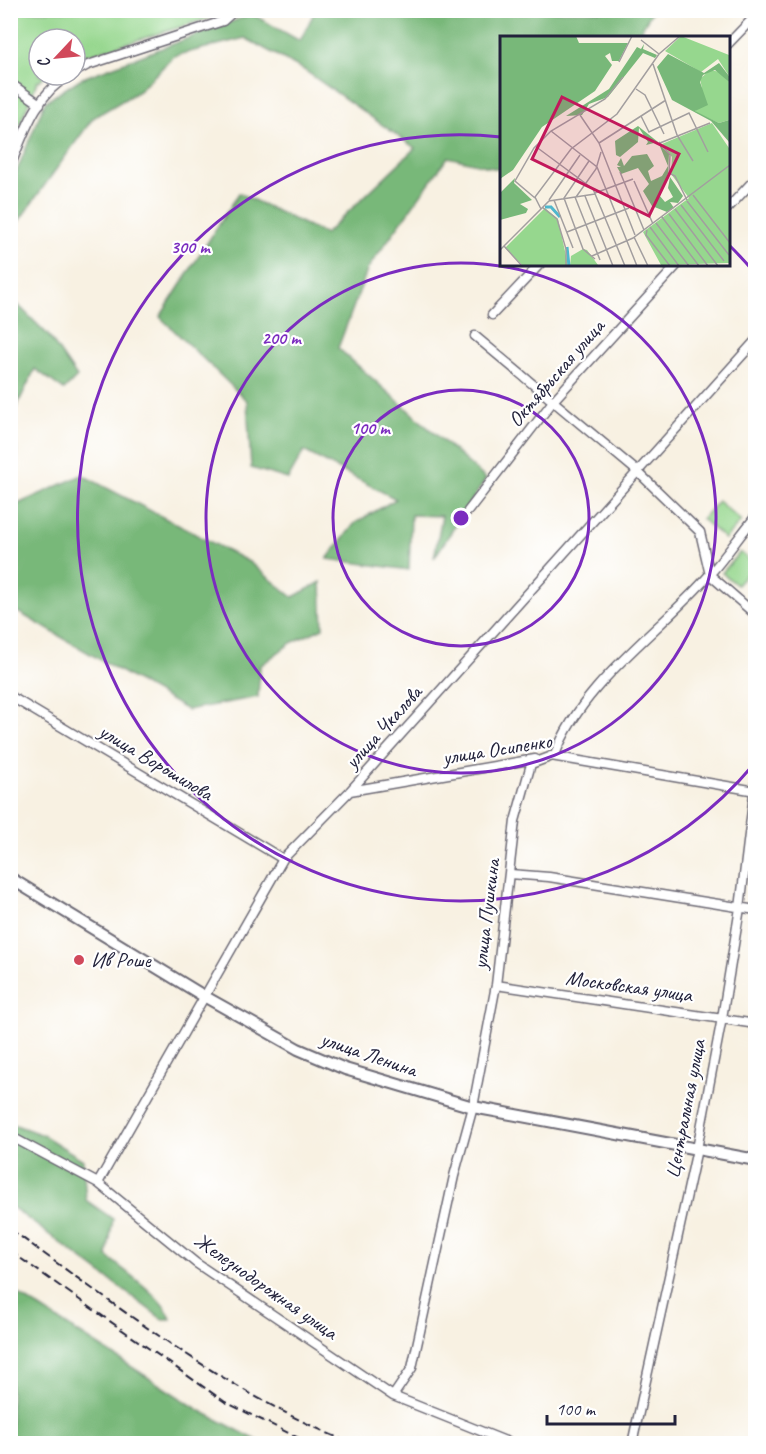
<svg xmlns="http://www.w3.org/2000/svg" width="766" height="1454" viewBox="0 0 766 1454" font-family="Caveat,sans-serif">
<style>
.green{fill:#96d78e;stroke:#5c7c64;stroke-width:1.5}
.forest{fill:#78b879;stroke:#4d6d5a;stroke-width:1.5}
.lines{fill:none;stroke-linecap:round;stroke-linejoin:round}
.minor-casing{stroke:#6d6a75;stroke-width:11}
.tertiary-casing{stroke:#6d6a75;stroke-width:14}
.minor{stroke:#fff;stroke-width:8}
.tertiary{stroke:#fff;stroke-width:10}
.rail{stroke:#22223b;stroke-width:2;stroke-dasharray:9 4.5;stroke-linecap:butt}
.ring{fill:none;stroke:#7b2cbf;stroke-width:3}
.poi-dot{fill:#d1495b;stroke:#fff;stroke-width:2}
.labels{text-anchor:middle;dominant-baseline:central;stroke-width:4.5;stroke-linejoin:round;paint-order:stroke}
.street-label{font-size:21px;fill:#22223b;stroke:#fff}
.poi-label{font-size:21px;fill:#22223b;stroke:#fff;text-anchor:start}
.inset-river{fill:none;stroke:#4fb7cd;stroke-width:3}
.inset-road{fill:none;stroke:#a29e9f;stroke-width:1.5}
.view{fill:#c2185b;fill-opacity:0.15;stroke:#c2185b;stroke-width:3}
.inset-edge{fill:none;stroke:#22223b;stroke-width:3}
.centre{fill:#7b2cbf;stroke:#fff;stroke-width:3}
.ring-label{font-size:18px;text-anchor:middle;font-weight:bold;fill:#7b2cbf;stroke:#fff;stroke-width:4.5;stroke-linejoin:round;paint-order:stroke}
</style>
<rect width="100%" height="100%" fill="#fff"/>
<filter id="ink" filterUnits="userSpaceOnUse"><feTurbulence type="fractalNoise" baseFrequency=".0167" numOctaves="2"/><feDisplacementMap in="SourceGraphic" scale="12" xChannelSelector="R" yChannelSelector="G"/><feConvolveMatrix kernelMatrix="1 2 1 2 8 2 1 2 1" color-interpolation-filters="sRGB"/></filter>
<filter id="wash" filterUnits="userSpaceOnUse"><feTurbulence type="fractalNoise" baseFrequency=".008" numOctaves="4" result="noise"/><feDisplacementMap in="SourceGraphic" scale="24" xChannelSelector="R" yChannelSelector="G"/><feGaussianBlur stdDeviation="1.35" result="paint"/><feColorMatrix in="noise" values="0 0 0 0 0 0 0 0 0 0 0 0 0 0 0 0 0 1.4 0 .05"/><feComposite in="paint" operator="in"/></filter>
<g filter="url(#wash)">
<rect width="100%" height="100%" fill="#f8f1e2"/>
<path class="green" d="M11,11H221L213,17L75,59V39H39V75H46L37,82L11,146Z
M718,501L741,521L725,539L702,519Z
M740,552L755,565L737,585L722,573Z"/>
<path class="forest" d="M315,11H652L637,37L502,38V170L448,157L368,268L338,348L486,479L434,558L442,516L411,515L409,570L327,559L355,523L396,499L304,451L288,479L251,468L247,401L160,317L239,193L325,234L415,148L304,70L245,38L174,56L139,91L93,118L11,232V185L45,102L80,79L252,14L300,41Z
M11,298L48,335L77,377L64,390L35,369L13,414L17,457L11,465Z
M82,475L249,562L293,597L321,582L323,628L291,643L260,666L258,697L187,710L11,608V507Z
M10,1123L43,1135L83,1160L86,1200L113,1219L107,1256C125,1272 164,1297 171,1319H162L11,1206Z
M10,1289L199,1410L262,1443H11Z"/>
</g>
<g filter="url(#ink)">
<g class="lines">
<g class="minor-casing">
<path id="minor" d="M728,44L756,15
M75,72L88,65L223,21L235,10
M10,83L40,104
M10,167C24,133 36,93 70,75
M728,208L756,178
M492,315L540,264
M475,336L638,472L700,532L710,575L756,615
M468,511L554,400L678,264
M10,696L283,859
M551,756L756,791
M350,791L535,759
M510,874L549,877L756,910
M496,985L756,1024
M10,1136L98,1183L196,1263L393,1396L513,1444
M98,1183L283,859L350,791L756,340
M393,1396L412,1368L454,1176L473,1107L496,985L515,821L531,764L555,755C582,682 660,632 710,574C726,556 740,535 756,516
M632,1444L697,1149L722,1018L740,908L756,777"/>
</g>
<g class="tertiary-casing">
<path id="tertiary" d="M10,878L202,995L298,1049L345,1069L473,1107L756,1160"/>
</g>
<use href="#minor" class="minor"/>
<use href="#tertiary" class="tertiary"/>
<path class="rail" d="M10,1229C120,1308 227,1393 353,1444
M10,1251L225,1402L311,1444"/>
</g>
</g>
<g class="ring">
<circle cx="461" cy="518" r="128"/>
<circle cx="461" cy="518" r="255"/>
<path d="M754 764A383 383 0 1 1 501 137M729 245A383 383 0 0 1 754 272"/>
</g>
<circle class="poi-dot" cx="79" cy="960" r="6"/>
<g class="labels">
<g class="street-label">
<text transform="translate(556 373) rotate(-49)">Октябрьская улица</text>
<text transform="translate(383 727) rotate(-48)">улица Чкалова</text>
<text transform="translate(497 749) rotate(-9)">улица Осипенко</text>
<text transform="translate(156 762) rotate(31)">улица Ворошилова</text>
<text transform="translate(486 914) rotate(-83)">улица Пушкина</text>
<text transform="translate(629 986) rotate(8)">Московская улица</text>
<text transform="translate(369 1054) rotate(19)">улица Ленина</text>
<text transform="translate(685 1109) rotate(-79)">Центральная улица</text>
<text transform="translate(266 1286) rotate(35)">Железнодорожная улица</text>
</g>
<g class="poi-label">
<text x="91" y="960">Ив Роше</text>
</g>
</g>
<g transform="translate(500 36)">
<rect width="230" height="230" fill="#f8f1e2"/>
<path d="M181,0L229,19V40L218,23L201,36L165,15ZM210,34L220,36L229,46V84L219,87L195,76L202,52L200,43ZM212,87L229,112V227L161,229L143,196L189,162L171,138L172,121L162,108ZM45,172L58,183L68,229H22L5,212ZM83,213L87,214L98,229L70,230L71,220Z" fill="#96d78e"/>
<path d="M0,0H76L79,7H128L119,25H112L110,17L105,20L112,29L95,55L42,91L13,134L0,143ZM144,8L143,13L157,19L155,22L143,17L108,61L89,68L82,79L66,80L109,53L137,11L141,13ZM168,18L204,37L219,27L229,40V46L215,34L203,39L200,46L208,69L195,75L219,87L229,84V106L211,85L172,64L157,31ZM138,90L158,106L146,109L148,106L139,92L138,106L120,121L116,119L115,105ZM159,108L169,118L168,138L159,159L165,166L173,161L168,152L170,141L183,160L178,167L170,166L174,172L167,176L152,170L143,155L149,148L138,132L121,138L117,131H121L117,129L121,122L124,130L132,120L147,118L154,130L148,135L151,145L162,140L168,130ZM15,142L14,147L32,164L20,168L28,173L26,177L0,184V157Z" fill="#78b879"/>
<path class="inset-river" d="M45,171H51L60,181M67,211L69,230"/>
<path class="inset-road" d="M141,4L159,18M119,26L132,0M153,28L177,99L193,125M136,53L145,59L164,98M80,79L99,107L135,199M141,80L149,96L189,77L208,116M51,95L97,131L137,230M159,106L170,119L169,137L175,140L187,164M99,107L166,64M160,107L210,87M35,110L93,153L125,230M89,125L64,162L83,213L95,223M120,136L144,194M134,145L153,188M95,157L133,143M193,159L230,207M85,160L113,230M75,161L100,224M76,161L96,133L101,116M35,162L15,145L34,112L51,95L105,63L123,41M49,164L80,119M54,164L73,212M187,165L229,219M181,169L224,225M42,171L57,183L66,213V230M41,173L35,161L71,113L117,78L159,18L180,0M175,173L218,230M169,178L208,230M162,181L199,230M156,187L189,230M150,191L179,230M147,194L146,199L170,230M67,196L129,172M134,201L148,230M4,210L22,230M0,214L49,165L95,158M92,220L133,202L230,129"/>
<path class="view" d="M62,61L179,118L149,180L32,123Z"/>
<rect width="230" height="230" class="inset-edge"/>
</g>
<circle cx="461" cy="518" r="9" class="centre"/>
<g class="ring-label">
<text x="190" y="253">300 m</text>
<text x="281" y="344">200 m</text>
<text x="370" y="434">100 m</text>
</g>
<rect width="766" height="1454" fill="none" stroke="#fff" stroke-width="36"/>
<g transform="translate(57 57) rotate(244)"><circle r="28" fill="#ffffff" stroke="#a7a7b1" stroke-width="1.5"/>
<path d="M0-4.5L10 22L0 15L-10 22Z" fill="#d1495b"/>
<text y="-9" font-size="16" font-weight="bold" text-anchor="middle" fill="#22223b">С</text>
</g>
<path d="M547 1415v9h128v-9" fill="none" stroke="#22223b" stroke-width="3"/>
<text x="556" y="1415" font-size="18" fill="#22223b" stroke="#ffffff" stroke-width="4.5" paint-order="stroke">100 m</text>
</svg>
